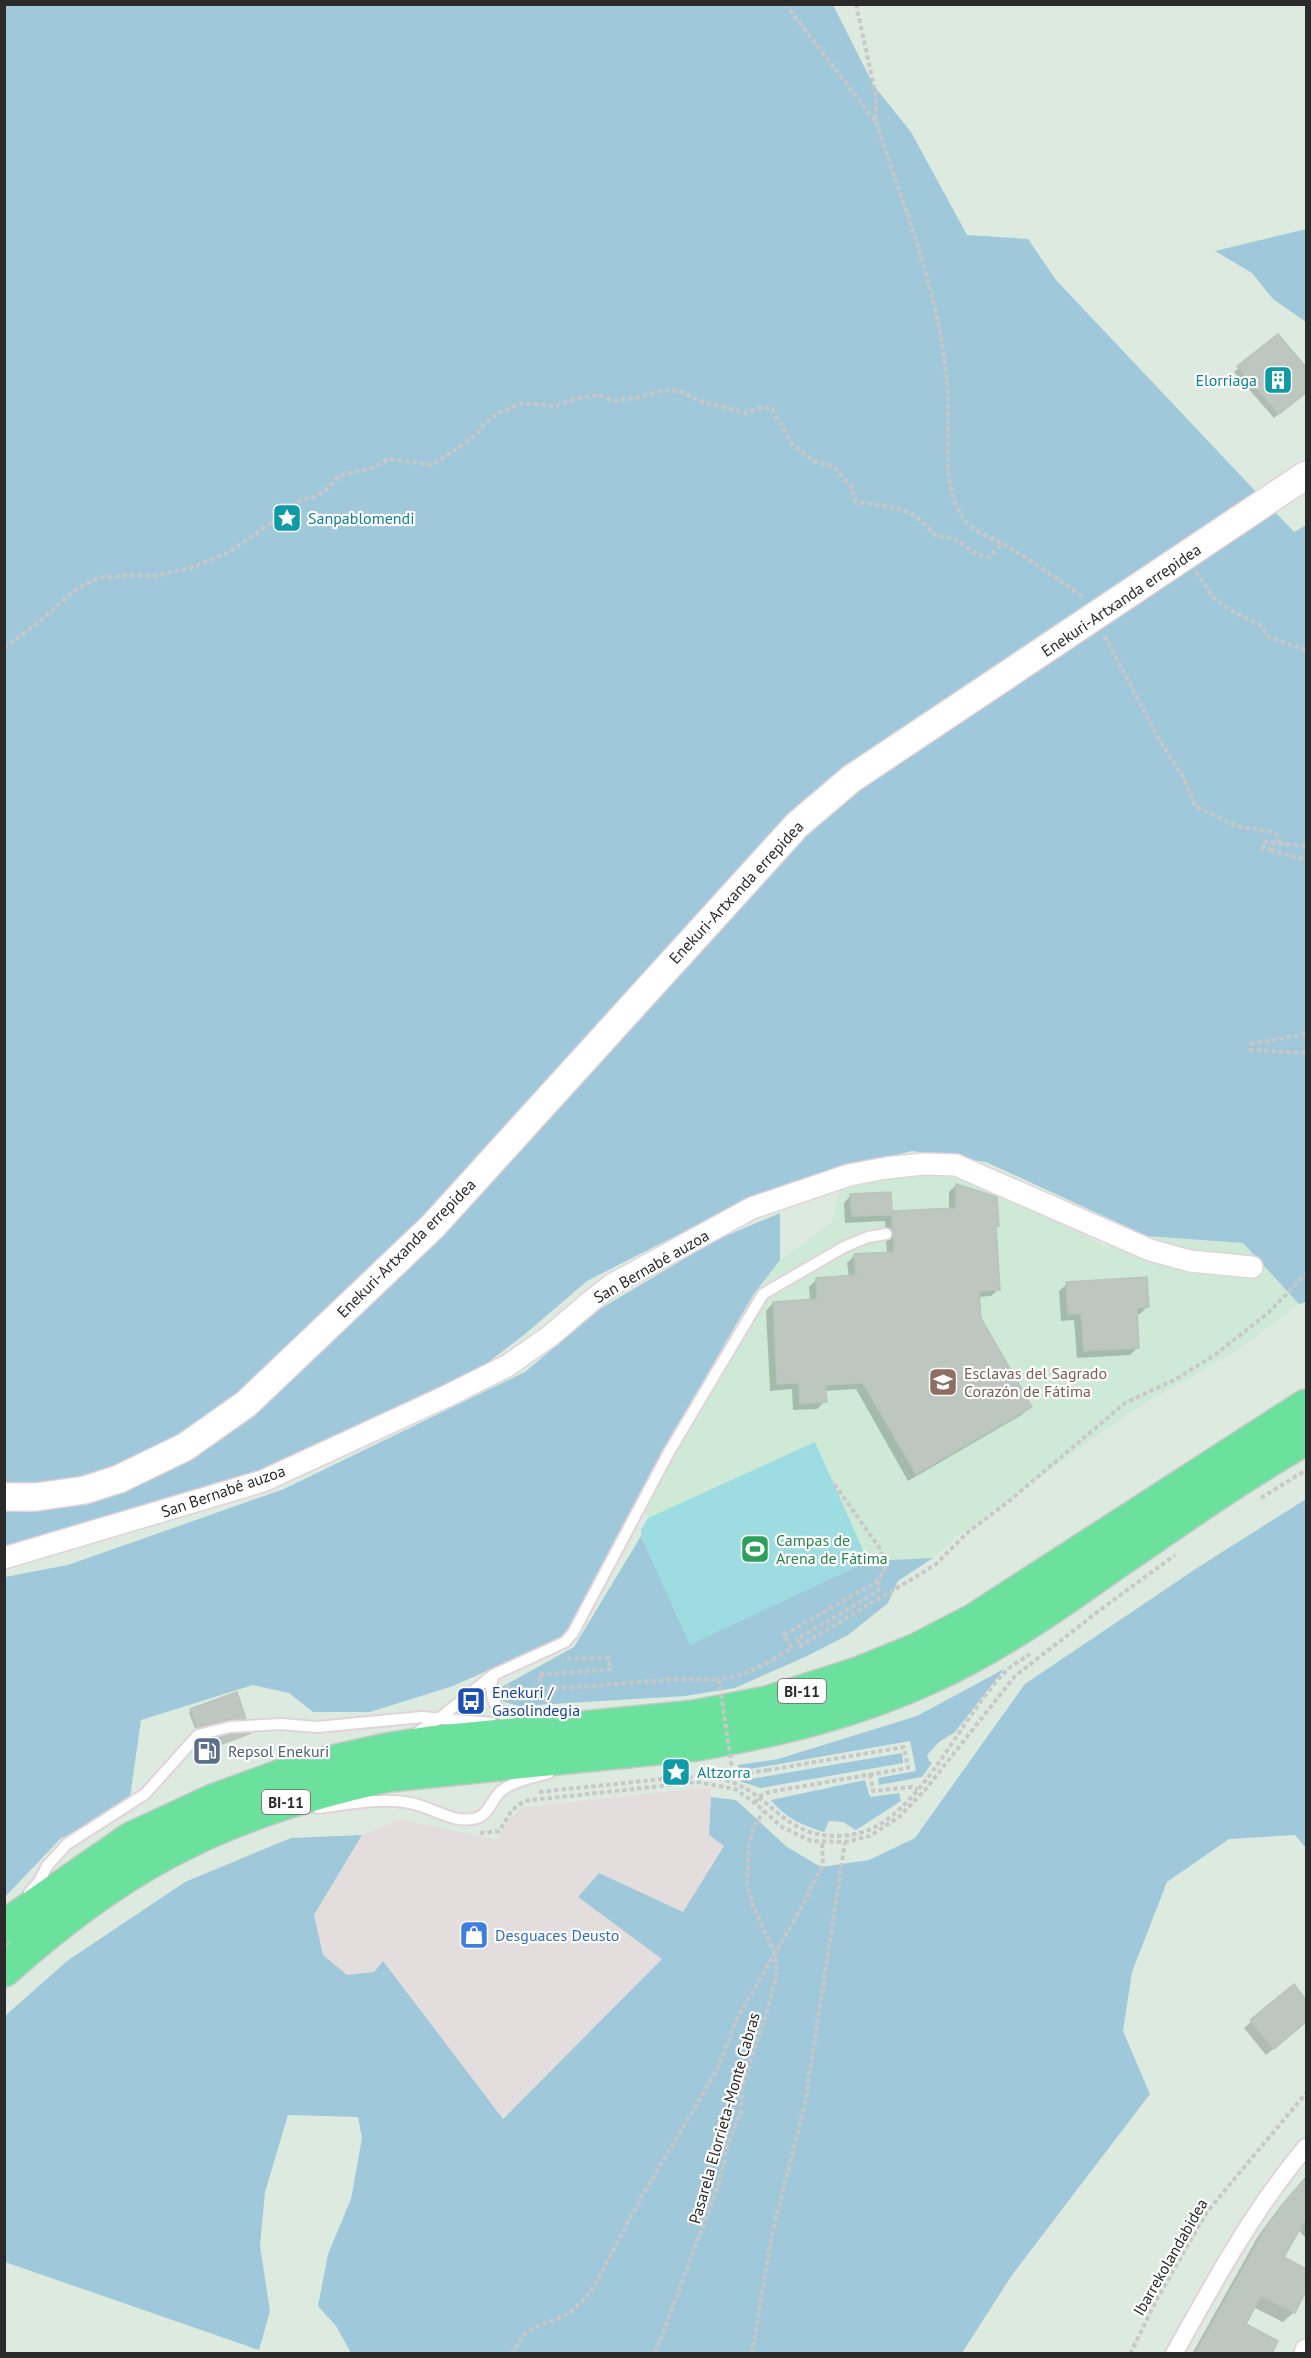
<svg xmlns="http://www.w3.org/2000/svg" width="1311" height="2358" viewBox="0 0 1311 2358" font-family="'PT Sans',sans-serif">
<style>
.industrial{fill:#e3dddd}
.education{fill:#ceead7}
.green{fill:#a0c8db}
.pitch{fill:#9ddce1}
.shadow{fill:#0003}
.building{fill:#bdc6bf;stroke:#b7c5bb;stroke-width:1.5}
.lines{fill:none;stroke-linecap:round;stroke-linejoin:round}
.service-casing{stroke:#e1d3da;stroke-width:14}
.pedestrian-casing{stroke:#e1d3da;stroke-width:20}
.minor-casing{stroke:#e1d3da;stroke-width:24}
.tertiary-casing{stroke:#e1d3da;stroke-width:30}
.primary-casing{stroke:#c8c8c8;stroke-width:36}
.path{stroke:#c8c8c8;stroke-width:4;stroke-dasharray:4.5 3;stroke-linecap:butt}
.service{stroke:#fff;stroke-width:10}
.pedestrian{stroke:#fff;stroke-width:16}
.minor{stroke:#fff;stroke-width:21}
.tertiary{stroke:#fff;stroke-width:27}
.primary{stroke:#6ce19d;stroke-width:33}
.path-bridge{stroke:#c8c8c8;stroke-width:4;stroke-dasharray:4.5 3;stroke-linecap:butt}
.labels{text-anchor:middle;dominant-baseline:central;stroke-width:4.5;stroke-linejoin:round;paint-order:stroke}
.shield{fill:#fff;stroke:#6a6a6a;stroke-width:1.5}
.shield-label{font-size:15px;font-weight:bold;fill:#2a2a2a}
.culture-label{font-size:16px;fill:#0d838f;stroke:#fff;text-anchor:start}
.street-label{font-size:16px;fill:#2a2a2a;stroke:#fff}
.education-label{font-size:16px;fill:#785e54;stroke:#fff;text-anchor:start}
.leisure-label{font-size:16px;fill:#27864d;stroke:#fff;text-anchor:start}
.transit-label{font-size:16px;fill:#164399;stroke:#fff;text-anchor:start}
.service-label{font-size:16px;fill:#4e5e75;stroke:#fff;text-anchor:start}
.shop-label{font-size:16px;fill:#366cbe;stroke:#fff;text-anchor:start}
</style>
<rect width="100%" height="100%" fill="#ddeae0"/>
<path class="industrial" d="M697,1788H711L709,1835L724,1846L683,1913L599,1873L578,1897L663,1959L502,2119L383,1961L374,1972L347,1975L323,1955L314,1915L362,1835L400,1819L497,1840L508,1820L523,1808Z"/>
<path class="education" d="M943,1173L1049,1214L1108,1249L1122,1225L1147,1236L1243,1243L1299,1304L1241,1348L1129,1413L962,1533L933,1558L868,1561L641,1536V1530L648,1518L637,1504L720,1352L753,1295L780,1260L832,1222L840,1189L878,1181Z"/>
<path class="green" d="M5,5H833L874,86L911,132L967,235L1028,239L1056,280L1294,532L1306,525V1302L1299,1304L1243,1243L1147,1236L986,1162L912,1151L816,1174L744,1201L587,1281L525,1334L478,1370L251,1475L25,1543L5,1546Z
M1306,229V322L1273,299L1252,273L1215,251Z
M780,1213V1260L753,1295L665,1447L585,1609L565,1636L453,1686L370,1712H313L289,1693L253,1685L141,1720L129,1804L94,1826L61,1838L5,1897V1577L68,1565L284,1489L525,1372L600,1309L714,1241Z
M1306,1499V1848L1295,1835L1229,1839L1167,1882L1132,1972L1123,2031L1150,2094L1012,2275L962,2353H351L336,2326L318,2306L328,2254L351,2199L362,2138L358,2117L288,2115L265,2192L260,2246L270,2311L259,2350L5,2262V2016L67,1961L185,1882L291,1838L362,1835L314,1915L323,1955L347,1975L374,1972L383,1961L503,2119L662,1959L578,1897L599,1873L683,1912L724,1846L709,1835L711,1797L736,1800L787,1847L821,1867L869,1860L915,1838L1025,1684L1197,1568Z
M641,1536L690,1644L868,1561L933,1558L898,1581L888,1603L848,1635L807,1656L735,1688L685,1696L519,1706L501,1701L498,1689L574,1647Z
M1004,1669L955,1732L939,1742L927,1755L929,1761L932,1763L922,1777L879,1785L878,1778L916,1771L910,1741L739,1771L738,1765L778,1759L917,1716Z
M902,1753L903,1763L761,1788L739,1781Z
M865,1780L870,1797L899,1793L901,1801L856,1830L843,1822L829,1821L824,1832C803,1826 784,1817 771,1800Z"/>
<path class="pitch" d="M815,1442L868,1561L690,1645L641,1536V1530L648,1518Z"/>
<path class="shadow" d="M1278,336L1306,369V392L1274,418L1234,372Z
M956,1185L997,1225L995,1228L999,1289L991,1296L978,1297L980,1318L1030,1407L1023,1414L908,1481L856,1389L824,1391L825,1401L817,1409L793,1410L792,1389L770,1391L766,1311L773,1303L810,1301L809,1287L817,1279L849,1277L847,1263L855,1255L887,1254L885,1221L845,1223L844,1203L851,1195L891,1213L949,1210V1192Z
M1067,1284L1148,1306L1140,1314H1136L1138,1347L1130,1355L1077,1358L1074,1320L1061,1321L1059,1291Z
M191,1711L245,1718L195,1728L189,1713Z
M247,1735L204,1751L202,1745L231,1736Z
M1293,1986L1306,2003V2022L1266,2055L1244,2028Z
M1306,2178V2238L1298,2230L1282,2257L1306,2271V2287L1294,2312L1283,2322L1253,2307L1244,2324L1270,2354H1192L1257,2238L1271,2218Z"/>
<path class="building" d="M1278,334L1306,367V393L1279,414L1237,366Z
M956,1184L997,1197L999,1226H996L1000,1290L979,1291L981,1318L1032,1407L916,1474L863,1383L825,1385L827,1402L800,1404L799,1383L777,1384L773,1302L817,1299L816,1278L856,1275L854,1254L894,1252L892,1215L852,1216L850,1194L891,1192L892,1211L956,1208Z
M1147,1277L1149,1307L1137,1308L1139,1348L1084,1351L1081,1313L1068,1314L1066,1282Z
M237,1692L246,1719L228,1720L197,1727L190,1709Z
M251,1733L206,1750L203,1742L231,1734Z
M1294,1984L1306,2000V2022L1274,2049L1250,2020Z
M1306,2177V2218L1284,2257L1306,2269V2291L1295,2313L1261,2296L1246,2324L1278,2341L1272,2354H1195L1267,2226L1281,2206Z"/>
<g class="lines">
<g class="service-casing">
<path id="service" d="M493,1675C487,1700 497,1708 513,1726
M415,1734L440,1718L493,1675L565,1642L573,1633L669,1452L763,1294L844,1247L868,1237L886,1234
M318,1808C347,1804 381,1797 410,1803C432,1807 455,1825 477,1818C489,1814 492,1799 501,1791C513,1781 534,1777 549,1773
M29,1893L39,1882L47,1866L67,1844L145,1794L198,1735L230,1727L281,1724L317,1727L422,1717L492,1723"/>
</g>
<g class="pedestrian-casing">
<path id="pedestrian" d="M1174,2354C1214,2282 1253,2210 1306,2147"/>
</g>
<g class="minor-casing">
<path id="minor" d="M4,1558L263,1481L445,1397L507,1366L550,1336L591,1301L613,1284L752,1208L849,1175L886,1168L924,1164L956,1165L1150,1250L1190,1261L1252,1267
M1305,2354L1306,2350"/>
</g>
<g class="tertiary-casing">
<path id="tertiary" d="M4,1497H36L85,1490L119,1479L185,1447L246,1404L433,1226L797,825L851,779L1306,475"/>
</g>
<g class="primary-casing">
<path id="primary" d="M4,1927L131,1839L213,1801L301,1769L386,1750L430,1743L695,1717L767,1703L858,1674L917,1650L973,1621L1306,1406
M4,1970C60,1920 123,1872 191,1840C254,1809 321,1790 389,1775L697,1744C778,1730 857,1711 932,1676C995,1647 1053,1607 1109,1567C1174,1523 1238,1477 1306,1438"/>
</g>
<path class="path" d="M785,4L876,122
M856,4L876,96V122C906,213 943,302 948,398C950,438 940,483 963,518C971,531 992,537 1005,545C1032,561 1058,579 1084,598
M1196,572L1214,598L1230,610L1260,625L1269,637L1306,650
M1105,636L1158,738L1183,777L1195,806L1236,826L1268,831L1277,835L1280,843
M4,648L39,622L75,590L98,578L130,575L154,576L191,568L227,553L267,526L298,501L314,497L326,490L339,476L371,468L389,459L433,465L476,435L481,427L497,414L521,403L555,406L579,398L599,395L613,401L639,397L664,390L680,391L700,401L747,413L762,407L772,409L792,444L814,461L833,466L852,488L855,501C895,510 905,501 936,536L954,538L978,555L990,557L1002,543
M1306,846L1274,843L1272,850L1306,860
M1272,850L1263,848L1265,841L1274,843
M1306,1034L1251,1044V1050L1306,1053
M1261,1498L1306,1470
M876,1582L880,1585L878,1591L797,1639L800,1646L935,1565L968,1532L1008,1502L1125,1403L1176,1379L1216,1354L1267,1314L1306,1274
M773,1660L792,1648L784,1635L876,1582L884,1571V1560L879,1547L832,1481
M508,1685L509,1692L681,1679L719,1680
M541,1689L539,1675L611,1669L609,1658L563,1659
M870,1774L873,1791L912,1787L918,1789
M539,1792C574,1788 608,1785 643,1781C666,1779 692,1775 715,1778C770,1786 779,1838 839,1836C856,1835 871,1831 885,1821C933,1787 964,1715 1004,1673C1011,1665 1022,1660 1030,1654
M755,1803L760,1796L769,1792L908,1768L904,1747L768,1770
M480,1833L499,1831L512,1810L524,1801L697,1782L735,1789L755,1803L782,1827L811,1841L845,1842L870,1836L899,1817L925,1790L1015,1676L1104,1607L1175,1555
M511,2354L527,2331L570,2313L586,2297L597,2281L642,2196L716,2072L737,2019L803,1905L823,1864L822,1842
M655,2354L719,2183L727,2148L741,2111L742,2087L769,2005L777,1971L775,1953L753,1906L747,1884L749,1845L754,1827L764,1811
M752,2354L772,2234L805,2104L845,1842
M1130,2354L1158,2297L1207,2212L1306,2093"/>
<use href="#service" class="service"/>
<use href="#pedestrian" class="pedestrian"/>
<use href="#minor" class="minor"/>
<use href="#tertiary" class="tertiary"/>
<use href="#primary" class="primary"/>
<path class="path-bridge" d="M768,1770L733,1775L719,1680L744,1674L773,1660"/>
</g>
<defs>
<g id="building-square" transform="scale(1.5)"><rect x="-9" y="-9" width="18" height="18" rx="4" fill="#0f9aa8" stroke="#fff"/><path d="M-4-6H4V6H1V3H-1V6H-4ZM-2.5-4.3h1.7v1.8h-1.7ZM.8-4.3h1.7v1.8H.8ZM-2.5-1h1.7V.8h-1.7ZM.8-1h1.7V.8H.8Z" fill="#fff"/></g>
<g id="sight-square" transform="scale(1.5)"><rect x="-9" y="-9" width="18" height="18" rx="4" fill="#0f9aa8" stroke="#fff"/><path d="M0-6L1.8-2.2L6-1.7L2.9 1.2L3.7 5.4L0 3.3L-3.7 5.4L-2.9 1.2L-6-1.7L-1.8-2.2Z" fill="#fff"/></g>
<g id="school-square" transform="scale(1.5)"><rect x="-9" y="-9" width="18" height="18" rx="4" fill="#8d6e63" stroke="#fff"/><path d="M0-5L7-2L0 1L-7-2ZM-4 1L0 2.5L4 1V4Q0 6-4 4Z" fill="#fff"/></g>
<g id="stadium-square" transform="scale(1.5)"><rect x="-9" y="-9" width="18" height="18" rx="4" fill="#2e9e5b" stroke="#fff"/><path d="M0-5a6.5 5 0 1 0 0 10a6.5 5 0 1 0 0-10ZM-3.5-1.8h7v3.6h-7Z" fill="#fff"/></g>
<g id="bus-square" transform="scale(1.5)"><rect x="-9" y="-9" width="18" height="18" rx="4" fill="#1a4fb4" stroke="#fff"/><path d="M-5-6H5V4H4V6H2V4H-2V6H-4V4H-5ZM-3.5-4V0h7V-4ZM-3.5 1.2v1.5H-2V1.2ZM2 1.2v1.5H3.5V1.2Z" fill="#fff"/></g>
<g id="fuel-square" transform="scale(1.5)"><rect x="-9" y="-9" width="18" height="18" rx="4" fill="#5c6f8a" stroke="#fff"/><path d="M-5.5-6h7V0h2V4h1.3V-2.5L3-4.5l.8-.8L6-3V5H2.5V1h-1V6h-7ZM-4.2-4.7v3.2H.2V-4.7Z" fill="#fff"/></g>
<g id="shop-square" transform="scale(1.5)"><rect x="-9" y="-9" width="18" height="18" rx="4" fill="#3f7fe0" stroke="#fff"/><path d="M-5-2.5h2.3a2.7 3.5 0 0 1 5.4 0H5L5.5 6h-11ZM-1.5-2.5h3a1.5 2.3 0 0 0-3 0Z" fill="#fff"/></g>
</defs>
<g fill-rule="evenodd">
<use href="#building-square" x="1278" y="380"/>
<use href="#sight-square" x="287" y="518"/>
<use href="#school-square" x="943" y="1382"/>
<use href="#stadium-square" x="755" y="1549"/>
<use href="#bus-square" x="471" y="1701"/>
<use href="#fuel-square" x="207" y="1751"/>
<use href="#sight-square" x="676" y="1772"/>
<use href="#shop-square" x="474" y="1935"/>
</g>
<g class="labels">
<g class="shield">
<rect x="778" y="1679" width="48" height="24" rx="4.5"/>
<rect x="262" y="1790" width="48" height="24" rx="4.5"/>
</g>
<g class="shield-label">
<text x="802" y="1691">BI-11</text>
<text x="286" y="1802">BI-11</text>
</g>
<g class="culture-label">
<text x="1257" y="380" text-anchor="end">Elorriaga</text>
<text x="308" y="518">Sanpablomendi</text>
<text x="697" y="1772">Altzorra</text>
</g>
<g class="street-label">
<text transform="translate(1121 600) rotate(-34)">Enekuri-Artxanda errepidea</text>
<text transform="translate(736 892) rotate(-47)">Enekuri-Artxanda errepidea</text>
<text transform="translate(406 1248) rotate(-45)">Enekuri-Artxanda errepidea</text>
<text transform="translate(651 1266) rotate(-30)">San Bernabé auzoa</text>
<text transform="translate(223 1491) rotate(-19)">San Bernabé auzoa</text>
<text transform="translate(724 2118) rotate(-74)">Pasarela Elorrieta-Monte Cabras</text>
<text transform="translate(1170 2257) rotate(-60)">Ibarrekolandabidea</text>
</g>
<g class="education-label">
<text x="964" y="1373">Esclavas del Sagrado<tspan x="964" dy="18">Corazón de Fátima</tspan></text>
</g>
<g class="leisure-label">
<text x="776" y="1540">Campas de<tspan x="776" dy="18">Arena de Fátima</tspan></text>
</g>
<g class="transit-label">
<text x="492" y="1692">Enekuri /<tspan x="492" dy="18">Gasolindegia</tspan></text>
</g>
<g class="service-label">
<text x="228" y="1751">Repsol Enekuri</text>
</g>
<g class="shop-label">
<text x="495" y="1935">Desguaces Deusto</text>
</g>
</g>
<rect width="1311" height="2358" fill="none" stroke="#2a2a2a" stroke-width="12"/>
</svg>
